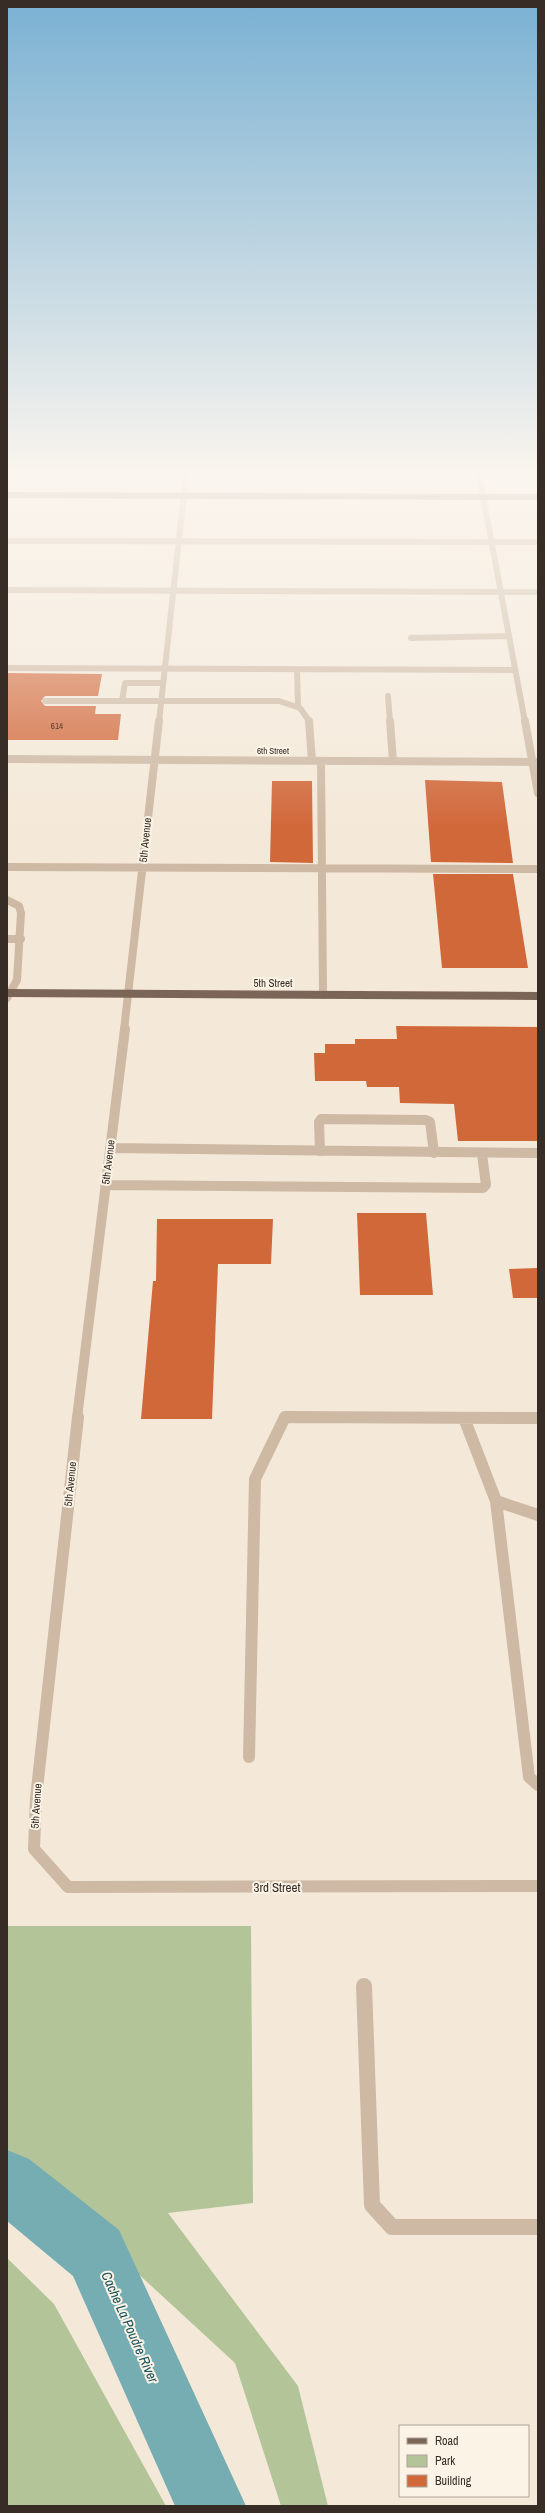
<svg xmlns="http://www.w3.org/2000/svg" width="545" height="2513" viewBox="0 0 545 2513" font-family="'Archivo Narrow',sans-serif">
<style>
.green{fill:#b2c498}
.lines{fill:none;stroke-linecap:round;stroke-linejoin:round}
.river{fill:#75adb3;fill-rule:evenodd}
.building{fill:#d1683a}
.minor-far4{stroke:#cdb9a4;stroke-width:6}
.minor-far3{stroke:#cdb9a4;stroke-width:8}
.minor-far2{stroke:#cdb9a4;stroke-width:10}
.minor-far1{stroke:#cdb9a4;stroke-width:12}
.minor{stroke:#cdb9a4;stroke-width:16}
.major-far1{stroke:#7b6556;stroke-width:6}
.major{stroke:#7b6556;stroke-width:8}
.labels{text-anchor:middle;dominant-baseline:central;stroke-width:4;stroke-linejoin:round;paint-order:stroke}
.number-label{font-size:9px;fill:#5e3c2b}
.far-street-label{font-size:9px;fill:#372d26;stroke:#fbf3e6}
.street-label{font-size:11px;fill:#372d26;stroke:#fbf3e6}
.near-street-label{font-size:13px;fill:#372d26;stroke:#fbf3e6}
.near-water-label{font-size:14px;font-style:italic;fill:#18545d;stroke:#fbf3e6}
</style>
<rect width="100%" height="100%" fill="#f4e9d9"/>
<path class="green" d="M7,1926H251L253,2203L168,2213L298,2386L328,2506H281L235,2363L7,2153Z
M7,2258L54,2304L166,2506H7Z"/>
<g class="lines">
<path class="river" d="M7,2150L29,2159L119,2230L246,2506H175L73,2276L7,2221Z"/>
</g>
<path class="building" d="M7,673L102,674L98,696H45L41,701L45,706H96L95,714H121L118,740H7Z
M425,780L502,782L513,863L431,862Z
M272,781H312L313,863L270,862Z
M433,874H513L528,968H442Z
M396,1026L538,1027V1141H458L454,1104L400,1103L399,1087H367L366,1081H315L314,1053H325V1044H355V1039H397Z
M357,1213H426L433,1295H360Z
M157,1219H273L271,1264H218L212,1419H141L153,1281H156Z
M538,1268V1298H513L509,1269Z"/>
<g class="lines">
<path class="minor-far4" d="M479,475L525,722
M7,541L538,542
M7,590L538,592
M411,638L508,636
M7,668L515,670
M297,670L298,705
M388,696L390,722
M45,701H279L300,708L310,722
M122,701L125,683H163
M159,722L186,475"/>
<path class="minor-far3" d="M309,721L312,761
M390,721L393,761
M525,721L538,793
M7,759L538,762
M321,761L323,995
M7,867L538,869
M7,900L19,906L21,913L17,980L7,998
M7,939H21
M124,1030L159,721"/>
<path class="minor-far2" d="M110,1148L538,1153
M320,1151L319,1122L321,1119L426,1120L430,1122L434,1153
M105,1185L483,1188L486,1185L482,1154
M77,1418L125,1029
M285,1418H506"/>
<path class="minor-far1" d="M78,1417L36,1798L34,1849L68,1887L538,1886
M464,1418L496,1501L529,1777L538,1785
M496,1501L538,1515
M249,1757L255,1479L285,1417L538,1418"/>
<path class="minor" d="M364,1986L372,2205L392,2227H538"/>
<path class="major-far1" d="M7,495L538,497"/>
<path class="major" d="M7,993L538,996"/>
</g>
<linearGradient id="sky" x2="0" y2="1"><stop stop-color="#7ab1d3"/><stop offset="0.57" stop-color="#faf5ee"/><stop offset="1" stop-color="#faf5ee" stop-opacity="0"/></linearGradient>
<rect width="545" height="827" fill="url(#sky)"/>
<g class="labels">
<g class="number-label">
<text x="57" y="726">614</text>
</g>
<g class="far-street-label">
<text x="273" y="751">6th Street</text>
</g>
<g class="street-label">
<text transform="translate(145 840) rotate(-84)">5th Avenue</text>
<text x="273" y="983">5th Street</text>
<text transform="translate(108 1162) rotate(-83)">5th Avenue</text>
<text transform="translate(70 1484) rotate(-84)">5th Avenue</text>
<text transform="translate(36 1806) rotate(-86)">5th Avenue</text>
</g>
<g class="near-street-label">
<text x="277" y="1887">3rd Street</text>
</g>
<g class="near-water-label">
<text transform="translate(130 2327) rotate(66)">Cache La Poudre River</text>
</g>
</g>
<rect width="545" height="2513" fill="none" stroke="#372d26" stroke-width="16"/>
<rect x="399" y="2425" width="130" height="72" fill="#fbf3e6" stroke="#ada499"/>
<rect x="407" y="2438" width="20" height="6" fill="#7b6556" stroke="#ada499"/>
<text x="435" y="2445" font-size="12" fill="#372d26">Road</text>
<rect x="407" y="2455" width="20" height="12" fill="#b2c498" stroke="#ada499"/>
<text x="435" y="2465" font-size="12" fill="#372d26">Park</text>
<rect x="407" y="2475" width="20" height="12" fill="#d1683a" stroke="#ada499"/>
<text x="435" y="2485" font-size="12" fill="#372d26">Building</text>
</svg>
